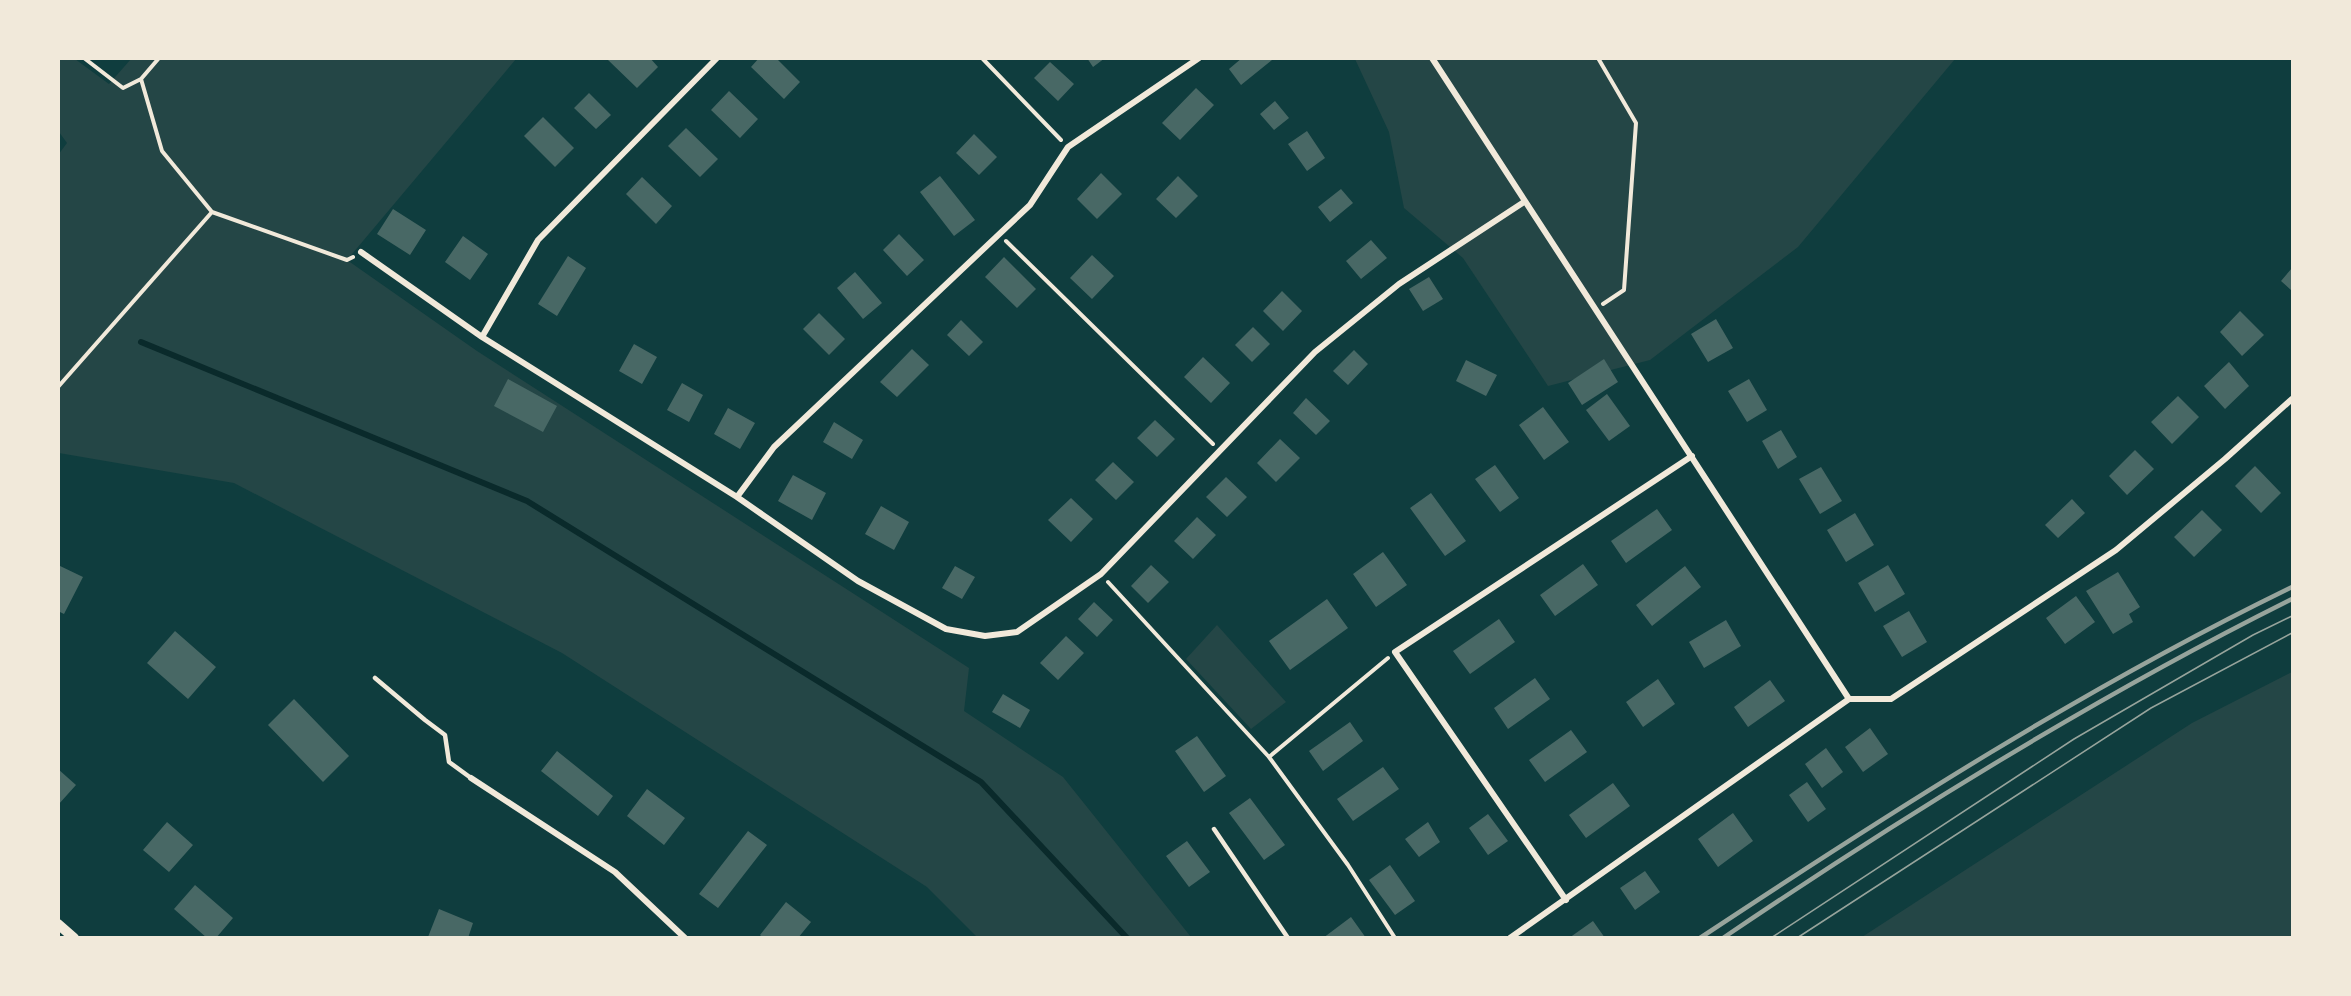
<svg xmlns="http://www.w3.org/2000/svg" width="2351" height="996" viewBox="0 0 2351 996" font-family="Jost,sans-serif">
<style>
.green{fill:#244646}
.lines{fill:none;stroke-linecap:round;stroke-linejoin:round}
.stream{stroke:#0a2a2b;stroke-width:6}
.building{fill:#486865}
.path{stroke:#f1e9da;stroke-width:4}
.service{stroke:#f1e9da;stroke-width:4.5}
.minor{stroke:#f1e9da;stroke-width:6}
.tertiary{stroke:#f1e9da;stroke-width:10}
.tram{stroke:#97a49c;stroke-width:1.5}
.rail{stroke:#97a49c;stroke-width:4.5}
</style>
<rect width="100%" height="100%" fill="#0f3d3e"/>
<path class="green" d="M59,59H75L109,84L131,59H516L347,260L477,351L969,668L964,711L1063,777L1191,937H977L927,887L562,653L234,483L59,453L58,155L67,143L59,132Z
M1355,59H1955L1798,247L1650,360L1548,386L1463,258L1404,208L1389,132Z
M1217,625L1286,702L1251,729L1186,659Z
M2292,672V937H1862L2192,723Z"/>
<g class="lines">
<path class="stream" d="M141,342L527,501L981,782L1127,938"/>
</g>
<path class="building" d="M610,58H650L658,67L637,88L608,60Z
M759,58H776L800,82L784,99L751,67Z
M1087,58H1105L1093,67Z
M1242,58H1270L1272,60L1241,85L1229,69Z
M1050,62L1074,84L1058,101L1034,78Z
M1196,88L1214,105L1180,140L1162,123Z
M729,91L758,119L740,138L711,110Z
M589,93L611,115L596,129L574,108Z
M1275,101L1289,118L1274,130L1260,114Z
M543,117L574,148L555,167L524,136Z
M686,128L718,159L700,177L668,146Z
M1307,131L1325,158L1307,171L1288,144Z
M974,134L997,157L979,175L956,153Z
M1101,173L1122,194L1097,219L1077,199Z
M940,176L975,220L954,236L920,192Z
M1178,176L1198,196L1176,218L1156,199Z
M642,177L672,206L656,224L626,194Z
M1341,189L1353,203L1330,222L1318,207Z
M393,209L426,230L410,255L377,234Z
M899,234L924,260L907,276L883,250Z
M463,236L488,254L470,280L445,262Z
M1371,240L1387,258L1361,279L1346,261Z
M1092,255L1114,276L1092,299L1070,278Z
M568,256L586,268L557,316L538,304Z
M1004,257L1036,289L1017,308L985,277Z
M2292,268V291L2281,281Z
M855,272L882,303L863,319L837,288Z
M1429,277L1443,299L1423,311L1409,289Z
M1282,291L1302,311L1283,331L1263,311Z
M2240,311L2264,335L2242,356L2220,332Z
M819,313L845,339L829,355L803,329Z
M1716,319L1733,348L1708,362L1691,334Z
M961,320L983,342L969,356L947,335Z
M1253,327L1270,344L1252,362L1235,345Z
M634,344L657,357L642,384L619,371Z
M912,349L929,365L897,397L880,382Z
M1354,350L1368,364L1348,385L1333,371Z
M1203,357L1230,383L1211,403L1184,377Z
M1604,359L1618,382L1582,405L1568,383Z
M1466,360L1497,375L1486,396L1456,381Z
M2229,362L2249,386L2225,409L2204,386Z
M508,379L557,406L543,432L494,406Z
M1749,379L1767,410L1747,422L1728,391Z
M682,383L703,395L689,422L667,410Z
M1607,394L1630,426L1609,441L1586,410Z
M2178,396L2199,417L2172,444L2151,422Z
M1306,398L1330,421L1316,435L1293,413Z
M1543,407L1569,442L1544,460L1519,425Z
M728,408L755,423L740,449L714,434Z
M1155,420L1175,439L1157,457L1137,438Z
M834,422L863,440L852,459L823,442Z
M1781,430L1797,457L1778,469L1762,441Z
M1280,439L1300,458L1276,482L1257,463Z
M2135,450L2154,469L2127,495L2109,476Z
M1113,462L1134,482L1116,500L1095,480Z
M1495,465L1519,498L1500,512L1475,479Z
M2255,466L2281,493L2261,513L2235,486Z
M1821,467L1842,501L1820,514L1799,479Z
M793,475L826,493L812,520L778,501Z
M1226,477L1247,497L1227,517L1206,497Z
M1431,493L1466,541L1445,556L1410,508Z
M1071,498L1093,519L1071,542L1048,520Z
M2072,499L2085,513L2058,538L2045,525Z
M881,506L909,522L894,550L865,534Z
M1657,509L1672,530L1626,563L1611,541Z
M2202,510L2222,530L2194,557L2174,537Z
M1855,513L1874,545L1846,562L1827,530Z
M1197,517L1216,535L1193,559L1174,541Z
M1383,552L1407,585L1376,607L1353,574Z
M1583,564L1598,585L1555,616L1540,595Z
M58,565L83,577L64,614L58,611Z
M1151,565L1169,582L1148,603L1131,586Z
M1888,565L1905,594L1875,612L1858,583Z
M955,566L975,577L962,599L942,588Z
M1685,566L1701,587L1652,626L1636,605Z
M2118,572L2140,607L2129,614L2133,622L2113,634L2086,591Z
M2076,596L2095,622L2065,644L2046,618Z
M1327,599L1348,628L1290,670L1269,641Z
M1094,602L1113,620L1097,637L1078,619Z
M1909,611L1927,642L1902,657L1883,626Z
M1499,619L1515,642L1470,674L1453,651Z
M1726,620L1741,646L1704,668L1689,642Z
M175,631L216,667L188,699L147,663Z
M1066,636L1084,653L1058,680L1040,663Z
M1535,678L1550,699L1508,729L1494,708Z
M1658,679L1675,704L1643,727L1626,702Z
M1770,680L1785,701L1748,727L1734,707Z
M1003,694L1030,710L1020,728L992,712Z
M294,699L349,756L323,782L268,725Z
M1350,722L1363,741L1323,771L1309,751Z
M1870,728L1888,754L1863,772L1845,747Z
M1571,730L1587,752L1545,782L1529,760Z
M1197,736L1226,776L1204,792L1175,751Z
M1826,748L1843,772L1822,788L1805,764Z
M557,751L613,796L598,816L541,771Z
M1383,767L1399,789L1353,821L1337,799Z
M58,769L76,785L58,805Z
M1807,782L1826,809L1808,822L1789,795Z
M1613,783L1630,806L1586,838L1569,815Z
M647,789L685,818L664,845L627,816Z
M1250,798L1285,845L1264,860L1229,813Z
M1733,813L1753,841L1718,867L1698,839Z
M1488,814L1508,841L1488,855L1469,828Z
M167,822L193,845L169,872L143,850Z
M1428,822L1440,842L1419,857L1405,839Z
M748,831L767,845L718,908L699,894Z
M1187,841L1210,872L1189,887L1166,856Z
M1390,865L1415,901L1395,915L1369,880Z
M1645,871L1660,892L1635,910L1620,888Z
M195,885L233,918L216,938H207L174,909Z
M786,902L811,922L798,938H763L760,935Z
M439,909L473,923L468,938L428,937Z
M1351,917L1366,938H1323Z
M1593,921L1605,938H1569Z"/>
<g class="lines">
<path class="path" d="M84,58L123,88L141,79L159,58
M982,58L1061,140
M1598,58L1636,123L1624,290L1603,304
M141,79L162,151L212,212
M1006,241L1213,444
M58,387L212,212L347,260L353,257
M1108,582L1269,757L1388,658
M1269,757L1348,865L1395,938"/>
<path class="service" d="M375,678L425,720L445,735L449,762L471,778
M1214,829L1288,938"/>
<path class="minor" d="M1432,58L1849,699
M361,252L482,337L737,497L858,581L946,629L985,636L1017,632L1101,574L1315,352L1399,284L1524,202
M482,337L538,240L717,58
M737,497L774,447L1030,205L1068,147L1199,58
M471,778L615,872L685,938
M1566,900L1395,652L1692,456
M1510,938L1849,699H1891L2116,550L2225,459L2292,399"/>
<path class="tertiary" d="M58,924L74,938"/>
<path class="tram" d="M1771,938L2074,739L2253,635L2292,616
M1797,938L2151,708L2292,633"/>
<path class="rail" d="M1700,938C1892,811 2086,687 2292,587
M1723,938C1906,814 2095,697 2292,599"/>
</g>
<rect width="2351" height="996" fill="none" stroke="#f1e9da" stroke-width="120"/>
</svg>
